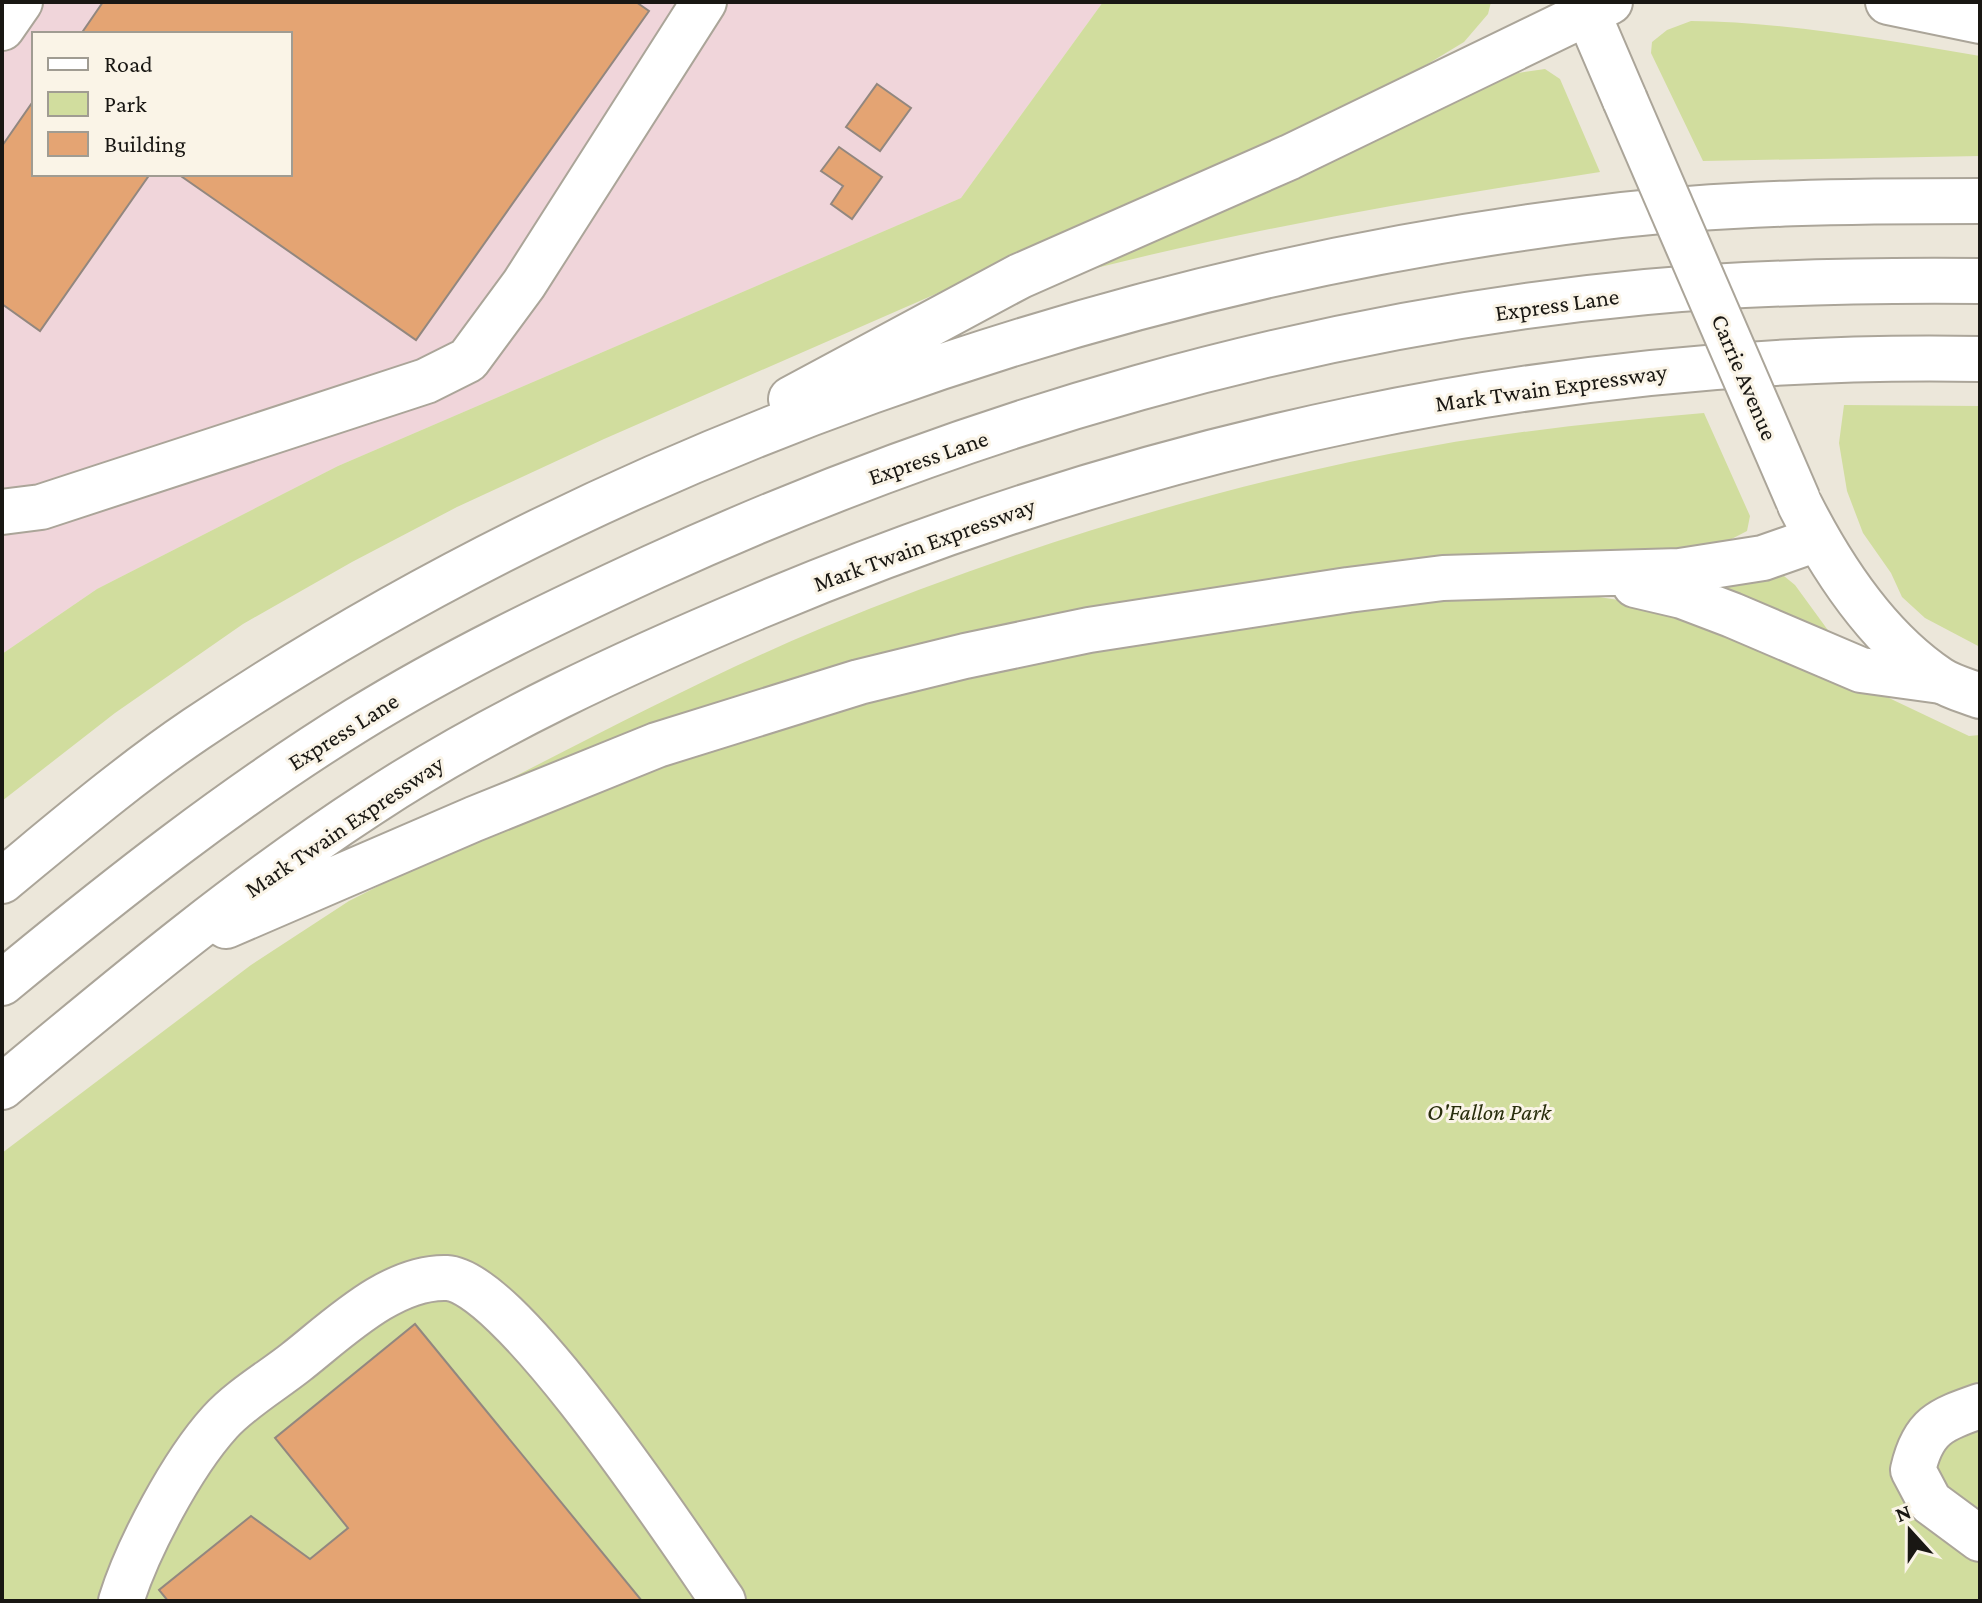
<svg xmlns="http://www.w3.org/2000/svg" width="1982" height="1603" viewBox="0 0 1982 1603" font-family="'Crimson Pro',serif">
<style>
.industrial{fill:#f0d5da;fill-rule:evenodd}
.green{fill:#d1dd9e}
.building{fill:#e4a473;stroke:#92877f;stroke-width:2}
.lines{fill:none;stroke-linecap:round;stroke-linejoin:round}
.minor-casing{stroke:#aba599;stroke-width:48}
.major-casing{stroke:#aba599;stroke-width:48}
.highway-casing{stroke:#aba599;stroke-width:48}
.minor{stroke:#fff;stroke-width:44}
.major{stroke:#fff;stroke-width:44}
.highway{stroke:#fff;stroke-width:44}
.major-bridge-casing{stroke:#aba599;stroke-width:48;stroke-linecap:butt}
.major-bridge{stroke:#fff;stroke-width:44}
.labels{text-anchor:middle;dominant-baseline:central;stroke-width:6;stroke-linejoin:round;paint-order:stroke}
.street-label{font-size:24px;fill:#191713;stroke:#faf4e7}
.park-label{font-size:24px;font-style:italic;fill:#282d0c;stroke:#faf4e7}
</style>
<rect width="100%" height="100%" fill="#ece7da"/>
<path class="industrial" d="M2,2H1103L961,198L338,466L97,589L2,654ZM34,34H290V174H34Z"/>
<path class="green" d="M1103,2H1491L1488,14L1464,42L1340,117L604,439L457,507L352,562L243,624L115,713L2,801V654L97,589L338,466L961,198Z
M1691,21C1788,22 1885,40 1980,56V156L1703,161L1651,53L1652,42L1667,30Z
M1545,69L1560,79L1600,172C1419,200 1239,230 1061,277L1518,73Z
M1844,405L1980,406V647L1925,618L1902,597L1891,573L1863,533L1847,491L1839,443Z
M1704,413L1750,516L1747,531L1718,546L1350,576L504,793L500,784C606,730 712,674 822,628C1016,548 1224,483 1432,446C1522,430 1613,421 1704,413Z
M1784,576L1795,585L1838,644L1704,589Z
M1499,594L1592,596L1632,602L1870,689L1969,736L1980,735V1601H2V1153L251,965L349,901L434,858L654,764L944,676L1380,602Z"/>
<path class="building" d="M103,2H636L649,11L416,340L178,174H290V34H81Z
M877,84L911,108L880,151L846,127Z
M34,100V174H150L40,331L2,304V146Z
M839,147L882,177L852,219L831,204L843,186L821,171Z
M415,1324L642,1601H168L159,1590L251,1516L310,1559L348,1528L275,1438Z"/>
<g class="lines">
<g class="minor-casing">
<path id="minor" d="M2,28L20,2
M2,512L41,507L426,381L468,360L524,284L704,2
M1980,1406C1940,1420 1923,1426 1913,1470L1930,1502L1980,1539
M121,1601C138,1547 182,1464 220,1422C241,1399 272,1381 296,1362C337,1330 391,1276 447,1278C511,1281 683,1543 723,1601"/>
</g>
<g class="major-casing">
<path id="major" d="M1583,2L1625,100
M1800,505C1833,570 1878,638 1939,679C1951,687 1967,691 1980,696"/>
</g>
<g class="highway-casing">
<path id="highway" d="M1888,2L1980,21
M791,399L1020,276L1290,157L1610,2
M1635,585L1682,596L1732,615L1861,670L1941,681
M2,881C65,829 128,775 196,729C609,452 1113,276 1605,217C1729,202 1855,201 1980,201
M226,926L474,819L657,745L859,682L965,656L1089,630L1348,590L1443,578L1680,571L1763,558L1817,539
M2,983C116,889 231,798 357,720C451,662 553,613 653,567C965,424 1304,324 1646,292C1757,282 1869,280 1980,281
M2,1087C121,988 240,888 371,803C491,724 624,663 757,607C1143,444 1560,351 1980,359"/>
</g>
<use href="#minor" class="minor"/>
<use href="#major" class="major"/>
<use href="#highway" class="highway"/>
<g class="major-bridge-casing">
<path id="major-bridge" d="M1625,100L1798,500"/>
</g>
<use href="#major-bridge" class="major-bridge"/>
</g>
<g class="labels">
<g class="street-label">
<text transform="translate(1557 304) rotate(-8)">Express Lane</text>
<text transform="translate(1745 377) rotate(67)">Carrie Avenue</text>
<text transform="translate(1551 387) rotate(-8)">Mark Twain Expressway</text>
<text transform="translate(928 457) rotate(-19)">Express Lane</text>
<text transform="translate(924 544) rotate(-20)">Mark Twain Expressway</text>
<text transform="translate(343 731) rotate(-32)">Express Lane</text>
<text transform="translate(344 826) rotate(-34)">Mark Twain Expressway</text>
</g>
<g class="park-label">
<text x="1489" y="1111">O'Fallon Park</text>
</g>
</g>
<rect width="1982" height="1603" fill="none" stroke="#191713" stroke-width="8"/>
<rect x="32" y="32" width="260" height="144" fill="#faf4e7" stroke="#a09c92" stroke-width="2"/>
<rect x="48" y="58" width="40" height="12" fill="#ffffff" stroke="#a09c92" stroke-width="2"/>
<text x="104" y="72" font-size="24" fill="#191713">Road</text>
<rect x="48" y="92" width="40" height="24" fill="#d1dd9e" stroke="#a09c92" stroke-width="2"/>
<text x="104" y="112" font-size="24" fill="#191713">Park</text>
<rect x="48" y="132" width="40" height="24" fill="#e4a473" stroke="#a09c92" stroke-width="2"/>
<text x="104" y="152" font-size="24" fill="#191713">Building</text>
<g transform="translate(1910 1531) rotate(339)" stroke="#faf4e7" stroke-width="6" paint-order="stroke">
<path d="M0-6L14 30L0 20L-14 30Z" fill="#191713"/>
<text y="-12" font-size="22" font-weight="bold" text-anchor="middle" fill="#191713">N</text>
</g>
</svg>
